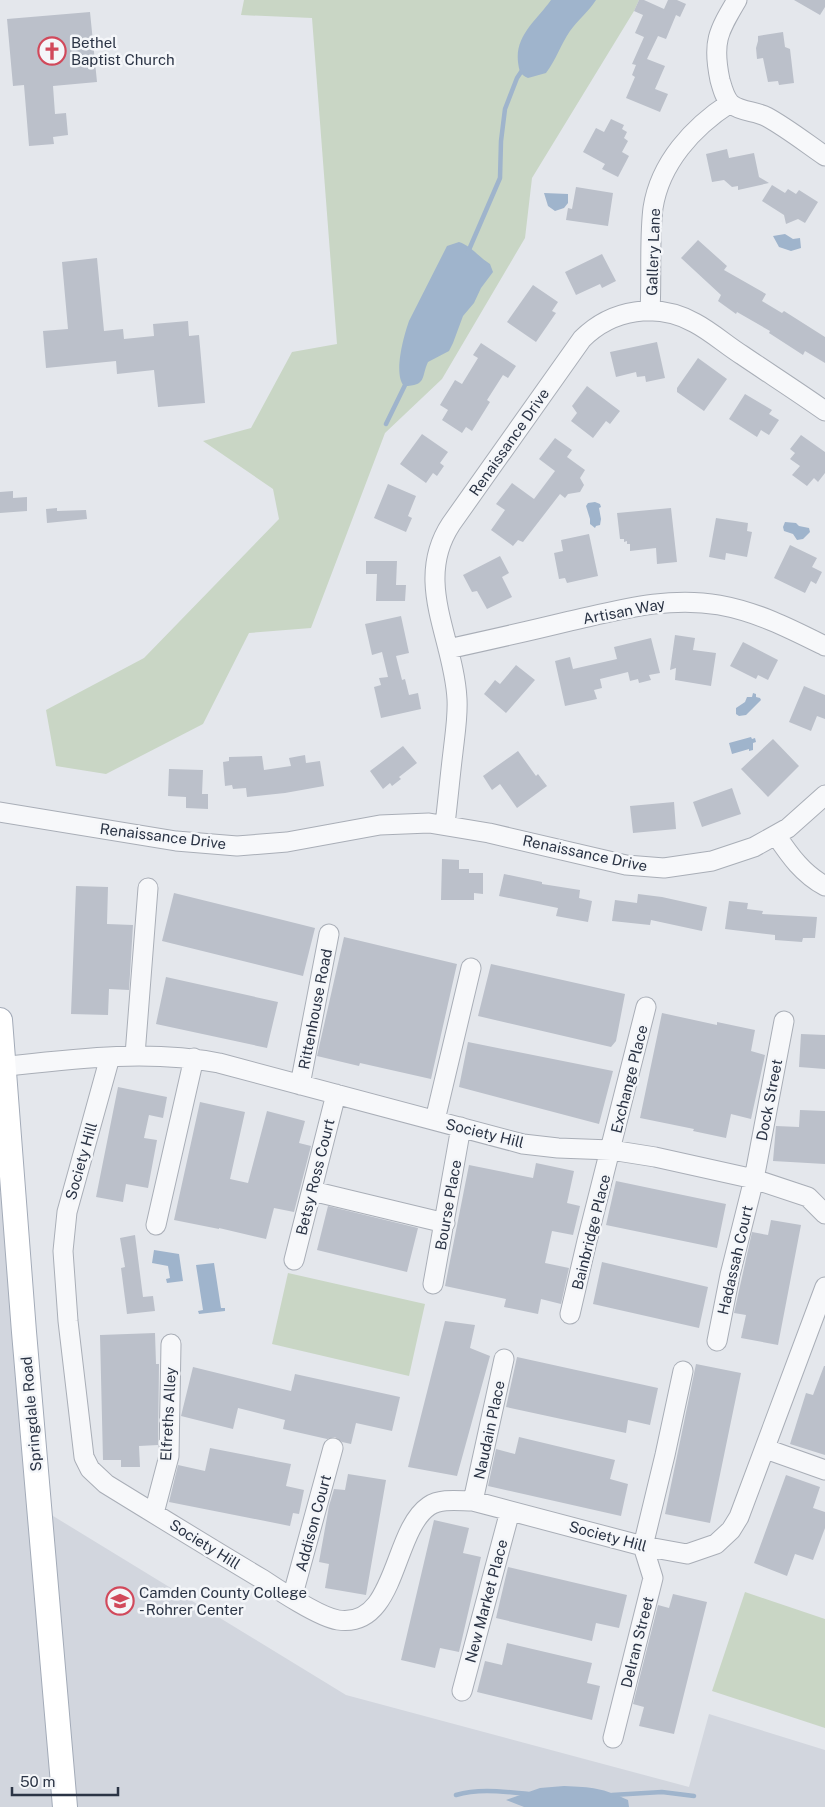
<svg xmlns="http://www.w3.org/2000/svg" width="825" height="1807" viewBox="0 0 825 1807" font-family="'Public Sans',sans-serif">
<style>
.built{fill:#d2d6de}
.green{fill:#c9d6c5}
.water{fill:#9fb4cc}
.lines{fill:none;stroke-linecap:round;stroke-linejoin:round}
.stream{stroke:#9fb4cc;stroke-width:4.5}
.building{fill:#bbc0ca}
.minor-casing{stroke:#a9aeb7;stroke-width:21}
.major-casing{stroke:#a3abb8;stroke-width:26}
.minor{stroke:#f7f8fa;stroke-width:19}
.major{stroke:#fff;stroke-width:24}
.labels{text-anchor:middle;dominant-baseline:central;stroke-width:5;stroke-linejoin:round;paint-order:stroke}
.poi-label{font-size:15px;fill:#2b3445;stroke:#f4f6f9;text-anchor:start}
.street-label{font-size:15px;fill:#2b3445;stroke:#f4f6f9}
</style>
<rect width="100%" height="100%" fill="#e4e7ec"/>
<path class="built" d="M13,1192L40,1508L346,1695L689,1787L709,1714L825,1750V1807H0V1193Z"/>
<path class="green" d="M244,0H639L634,11L532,178L525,238L442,379L385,433L311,628L249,633L203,724L106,774L56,766L46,710L144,658L279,519L273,489L203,441L251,428L292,352L337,344L312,18L241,15Z
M288,1273L425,1304L409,1376L272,1344Z
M745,1592L825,1619V1728L712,1691Z"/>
<path class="water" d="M551,0H596C589,11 578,20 570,31C561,44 556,60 546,73L528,78C520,75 519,70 518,62C515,35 537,20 551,0Z
M544,193L568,194V203L564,208L555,211L548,206Z
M785,234L793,239L800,238L801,248L791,251L779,247L773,236Z
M459,242C471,246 480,258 490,264L493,272L481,288L474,303L463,316L453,343L449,351L428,362C421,377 427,386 404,386C393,374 404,335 409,321L447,246Z
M595,502L600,504L601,507L599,508L601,519L600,525L596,526L595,528L590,524V519L586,506L588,503Z
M785,522L796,523L799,526L809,528L810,532L803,539L797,540L793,534L784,531L783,527Z
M753,693L756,694V697L760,698L761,700L746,715L739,716L736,714V708L745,702L747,697H752Z
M751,737L752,739L755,738L756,742L753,743V750L749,751V749L732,754L729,743Z
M154,1250L179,1254L183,1281L167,1283L166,1279L170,1278L168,1266L152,1263Z
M214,1263L221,1308H225V1311L199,1314L198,1311L203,1310L196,1265Z
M564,1786C592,1787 603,1788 628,1800L629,1807H524L506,1800L540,1788Z"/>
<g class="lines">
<path class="stream" d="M468,252L500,178L501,141L505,109L517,78L523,69
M386,424L407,381
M456,1795C480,1788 505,1792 529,1794
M612,1795L662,1792L694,1796"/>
</g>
<path class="building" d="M639,0H644L664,9L668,0H677L686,4L680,17L676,15L666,39L658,36L647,59L665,66L655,89L668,94L660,112L626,98L635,77L632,75L636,65L632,64L644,37L635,33L643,15L634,11Z
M794,0H825V7L820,15Z
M90,12L97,82L53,86L55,114L66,113L68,135L53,137L54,144L29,146L24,85L13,86L7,19Z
M783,32L785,47L790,49L794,83L779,85L778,81L768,82L763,58L757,59L756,48L758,41V36Z
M611,119L624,125L622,129L627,132L624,138L628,141L622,152L629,156L618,177L602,169L605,164L583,152L596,128L604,132Z
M727,149L729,158L754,153L759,177L769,183L738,190V186L732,187L724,180L712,182L706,154Z
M772,185L785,193L788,189L796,194L799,190L818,202L805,223L798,219L786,224L784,215L762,201Z
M576,187L613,193L608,226L566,220L568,208L572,209Z
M698,240L727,266L724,270L766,294L762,301L782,313L784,311L825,337V363L805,351L803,355L769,333L770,331L737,312L736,314L718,301L721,295L681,258Z
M602,254L616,281L602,288L600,284L576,295L565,272Z
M97,258L104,331L123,329L124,339L154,336L153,324L188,321L189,336L199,335L205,403L158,407L154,370L117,374L116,361L46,368L43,331L68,329L62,262Z
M533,285L558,302L552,311L556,313L536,342L507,322Z
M657,342L665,378L646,382L645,376L637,377L636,372L616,377L610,352Z
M481,343L516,366L508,378L503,375L487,400L490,402L472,431L466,427L462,433L442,420L448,410L440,405L455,380L462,384L478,358L473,355Z
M698,358L727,379L704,411L677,392V388Z
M587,386L620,411L610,424L606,421L593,438L571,421L577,413L572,406Z
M745,394L772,410L769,414L779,420L769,435L761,430L757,437L729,419Z
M422,434L448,452L440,463L444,466L437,476L433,473L426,483L400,464Z
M801,435L825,452V473L818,482L814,478L807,486L792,475L800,466L790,459L795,453L790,449Z
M555,438L572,450L567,457L585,470L580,478L584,485L580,492L568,494L565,498L560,494L523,542L518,540L513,546L491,530L505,510L496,504L512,483L534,499L555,471L539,459Z
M388,484L416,496L408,516L412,518L406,532L374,518Z
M13,491V498L27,497V511L0,513V492Z
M57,508V511L86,510L87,519L47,523L46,509Z
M671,508L677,562L657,564L656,548L630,551V544H627V541L624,542V539H620L617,513Z
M716,518L748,523L747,531L752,532L747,557L726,553L725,560L709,557Z
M589,534L598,576L567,583L565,578L559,579L554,553L563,551L561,540Z
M790,545L817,558L812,567L822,572L816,584L811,581L805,593L774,578Z
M500,556L509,573L502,577L512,597L487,609L477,591L472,592L463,575Z
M366,561H397L396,585H406L405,601H376L377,574H366Z
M401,616L409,653L396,656L402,680L405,679L409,695L418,693L421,709L381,718L374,687L381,685L379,678L388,677L382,652L372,655L365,624Z
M675,635L695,638L693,650L716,653L711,686L675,680L676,668L670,670Z
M651,638L660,673L649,675L651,680L639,683L638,679L630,681L628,672L600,679L602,688L594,690L597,699L565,706L555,661L570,657L573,669L617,659L614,647Z
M743,642L778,660L768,680L758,675L756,679L730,666Z
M516,665L535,680L506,713L484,694L495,680L500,684Z
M804,686L825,695V719L817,716L811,731L789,722Z
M773,739L799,766L768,797L741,769Z
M403,746L417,763L399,777L401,779L392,786L390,783L383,789L370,771Z
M518,751L536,776L538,774L547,786L517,808L500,784L492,790L483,776Z
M305,755L306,763L320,761L324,786L285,793L247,797L246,788L233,789L232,785L225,786L223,762L229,761V757L262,756L264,770L291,766L289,758Z
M169,769L203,770L202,794H208V809L186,808V797L168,796Z
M732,788L741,814L702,827L693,802Z
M674,802L676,829L633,833L630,806Z
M442,859L459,860V869H469V873H483V894L474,893V900H441Z
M504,874L542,882V884L580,890L579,898L592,901L588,922L556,916L558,908L499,896Z
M76,886L108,887L107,924L133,925L129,990L109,989L108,1015L71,1014Z
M174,893L315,928L303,976L162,941Z
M638,894L662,897L707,907L702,931L651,920L650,925L612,921L615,900L637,903Z
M729,901L748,903L747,909L763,911L762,914L817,917L815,938H803L802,942L775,940V935L725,929Z
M344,937L457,964L431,1079L360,1063L359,1066L317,1056Z
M491,964L625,994L616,1041L611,1047L478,1016Z
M166,977L278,1002L267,1048L156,1024Z
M662,1013L717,1025V1022L755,1030L751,1051L765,1055L751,1119L731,1114L726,1138L693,1131L694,1129L640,1118Z
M801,1034L825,1035V1069L799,1067Z
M468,1042L613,1071L599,1124L459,1087Z
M118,1087L167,1097L163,1118L149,1115L144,1138L157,1140L148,1188L126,1184L123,1202L96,1197Z
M200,1102L245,1112L230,1179L248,1183L267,1111L305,1121L299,1143L311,1146L294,1212L274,1208L266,1239L219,1228V1229L174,1220Z
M800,1110L825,1111V1164L773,1161L776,1126L799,1127Z
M536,1163L574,1171L567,1203L580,1206L573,1235L552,1231L545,1263L569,1268L561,1304L541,1299L538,1314L504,1307L506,1299L445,1286L469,1165L533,1178Z
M616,1181L726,1204L717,1248L606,1225Z
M328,1206L418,1228L407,1272L317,1250Z
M771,1220L801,1225L778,1345L741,1338L746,1315L734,1313L752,1232L768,1235Z
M135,1235L143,1297L153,1296L155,1311L127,1314L121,1268L125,1267L120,1238Z
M602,1262L708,1287L699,1328L593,1304Z
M445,1321L475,1325L470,1348L490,1356L457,1476L408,1467Z
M155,1333L156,1364H159L158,1445L139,1446L140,1467H121V1460H103L100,1335Z
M517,1357L658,1388L650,1425L628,1420L626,1433L506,1407Z
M696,1364L741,1373L710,1523L665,1514Z
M824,1366H825V1455L790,1444L806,1393L813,1395Z
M193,1367L291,1391L295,1374L400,1397L392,1431L356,1423L351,1444L342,1442L335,1437L327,1439L283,1429L285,1420L238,1408L233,1429L181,1416Z
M519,1437L615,1460L610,1479L628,1484L621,1516L488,1486L496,1449L515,1454Z
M210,1448L291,1464L286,1486L304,1490L299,1514L293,1513L290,1526L169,1502L178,1465L205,1471Z
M348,1474L386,1480L366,1595L325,1588L329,1564L319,1562L329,1506L334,1489L345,1490Z
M786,1475L820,1487L813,1508L825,1512V1528L813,1560L795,1554L787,1576L754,1563Z
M434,1520L469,1528L463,1553L481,1557L459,1652L440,1648L435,1668L401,1660Z
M508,1567L627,1595L619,1628L596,1623L592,1641L496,1618Z
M673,1594L707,1602L674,1734L639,1726L644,1707L633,1704L658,1605L669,1608Z
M507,1643L592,1663L587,1683L600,1686L592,1720L477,1692L485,1661L502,1665Z"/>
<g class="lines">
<g class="minor-casing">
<path id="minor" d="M737,0C718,32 712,42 720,80C722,87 725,99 731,104C741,112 756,111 767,117C787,128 806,143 825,156
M650,311C652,278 649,240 653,208C660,163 693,127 730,103
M448,649C489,640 529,631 570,621C620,610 668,596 719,605C758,612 791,629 825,646
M0,812L176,841L237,846L287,842L380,825L429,823L489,833L626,865L664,868L712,861L754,847L788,828L825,795
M445,824C448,800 450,776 453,752C455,734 458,716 457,699C454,638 413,582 451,524L582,339C612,309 657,302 695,323C712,332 726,345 742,355C770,374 798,392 825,411
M776,835C790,856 803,874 825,886
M135,1055L148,888
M110,1057L67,1212L63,1251L68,1321L84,1457L90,1469L106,1484C158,1516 210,1548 262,1579C280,1591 319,1617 338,1620C397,1629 392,1531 429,1506C441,1498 459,1501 473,1501L643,1546L687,1554L716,1544L731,1530L739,1517L825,1287
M0,1067C72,1059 147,1049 219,1063L523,1144L558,1148L611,1150L655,1157L754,1179L808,1197L825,1214
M300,1085L329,934
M435,1120L471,968
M312,1191L445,1223
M156,1225L194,1058
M294,1260L336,1094
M433,1284L461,1127
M570,1314L587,1241L646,1007
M717,1341L730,1275L754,1179L784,1021
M766,1449L825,1470
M473,1501L504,1359
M154,1513L169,1456L171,1344
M292,1598L333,1448
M462,1691L510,1511
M613,1738L653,1578L643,1546L665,1455L683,1371"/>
</g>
<g class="major-casing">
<path id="major" d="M0,1020L24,1332L65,1807"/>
</g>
<use href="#minor" class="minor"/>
<use href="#major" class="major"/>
</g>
<defs>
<g id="church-ring" transform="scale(1.4375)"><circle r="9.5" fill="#f4f6f9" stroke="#d1495b" stroke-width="1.5"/><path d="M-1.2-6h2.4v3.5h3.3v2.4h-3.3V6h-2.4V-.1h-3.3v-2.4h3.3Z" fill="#d1495b"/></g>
<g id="university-ring" transform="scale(1.4375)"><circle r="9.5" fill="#f4f6f9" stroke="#d1495b" stroke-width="1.5"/><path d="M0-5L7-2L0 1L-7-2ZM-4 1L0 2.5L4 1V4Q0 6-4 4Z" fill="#d1495b"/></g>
</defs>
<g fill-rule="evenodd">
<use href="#church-ring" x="52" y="51"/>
<use href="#university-ring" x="120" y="1601"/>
</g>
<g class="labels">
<g class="poi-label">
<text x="71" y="42">Bethel<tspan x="71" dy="17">Baptist Church</tspan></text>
<text x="139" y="1592">Camden County College<tspan x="139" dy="17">- Rohrer Center</tspan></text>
</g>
<g class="street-label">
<text transform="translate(653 252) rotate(-88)">Gallery Lane</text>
<text transform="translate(509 442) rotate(-55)">Renaissance Drive</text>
<text transform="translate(624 611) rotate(-11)">Artisan Way</text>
<text transform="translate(163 836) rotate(7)">Renaissance Drive</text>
<text transform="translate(585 853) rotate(12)">Renaissance Drive</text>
<text transform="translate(315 1009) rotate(-79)">Rittenhouse Road</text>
<text transform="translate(629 1079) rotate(-76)">Exchange Place</text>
<text transform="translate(769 1100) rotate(-79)">Dock Street</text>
<text transform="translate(485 1133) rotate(14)">Society Hill</text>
<text transform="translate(81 1161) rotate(-74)">Society Hill</text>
<text transform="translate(315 1177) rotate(-76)">Betsy Ross Court</text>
<text transform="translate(448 1205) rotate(-80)">Bourse Place</text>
<text transform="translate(591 1232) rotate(-76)">Bainbridge Place</text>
<text transform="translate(735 1260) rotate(-77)">Hadassah Court</text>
<text transform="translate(31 1414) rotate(-95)">Springdale Road</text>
<text transform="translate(168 1414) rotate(-87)">Elfreths Alley</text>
<text transform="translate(489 1430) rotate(-78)">Naudain Place</text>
<text transform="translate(313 1523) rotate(-75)">Addison Court</text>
<text transform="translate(608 1536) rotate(15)">Society Hill</text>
<text transform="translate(205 1544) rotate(32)">Society Hill</text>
<text transform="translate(486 1601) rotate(-75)">New Market Place</text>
<text transform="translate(637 1642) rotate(-76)">Delran Street</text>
</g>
</g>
<path d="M12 1787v8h106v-8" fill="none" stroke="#2b3445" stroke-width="2.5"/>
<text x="20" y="1787" font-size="15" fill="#2b3445" stroke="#f4f6f9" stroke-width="4" paint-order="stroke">50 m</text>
</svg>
